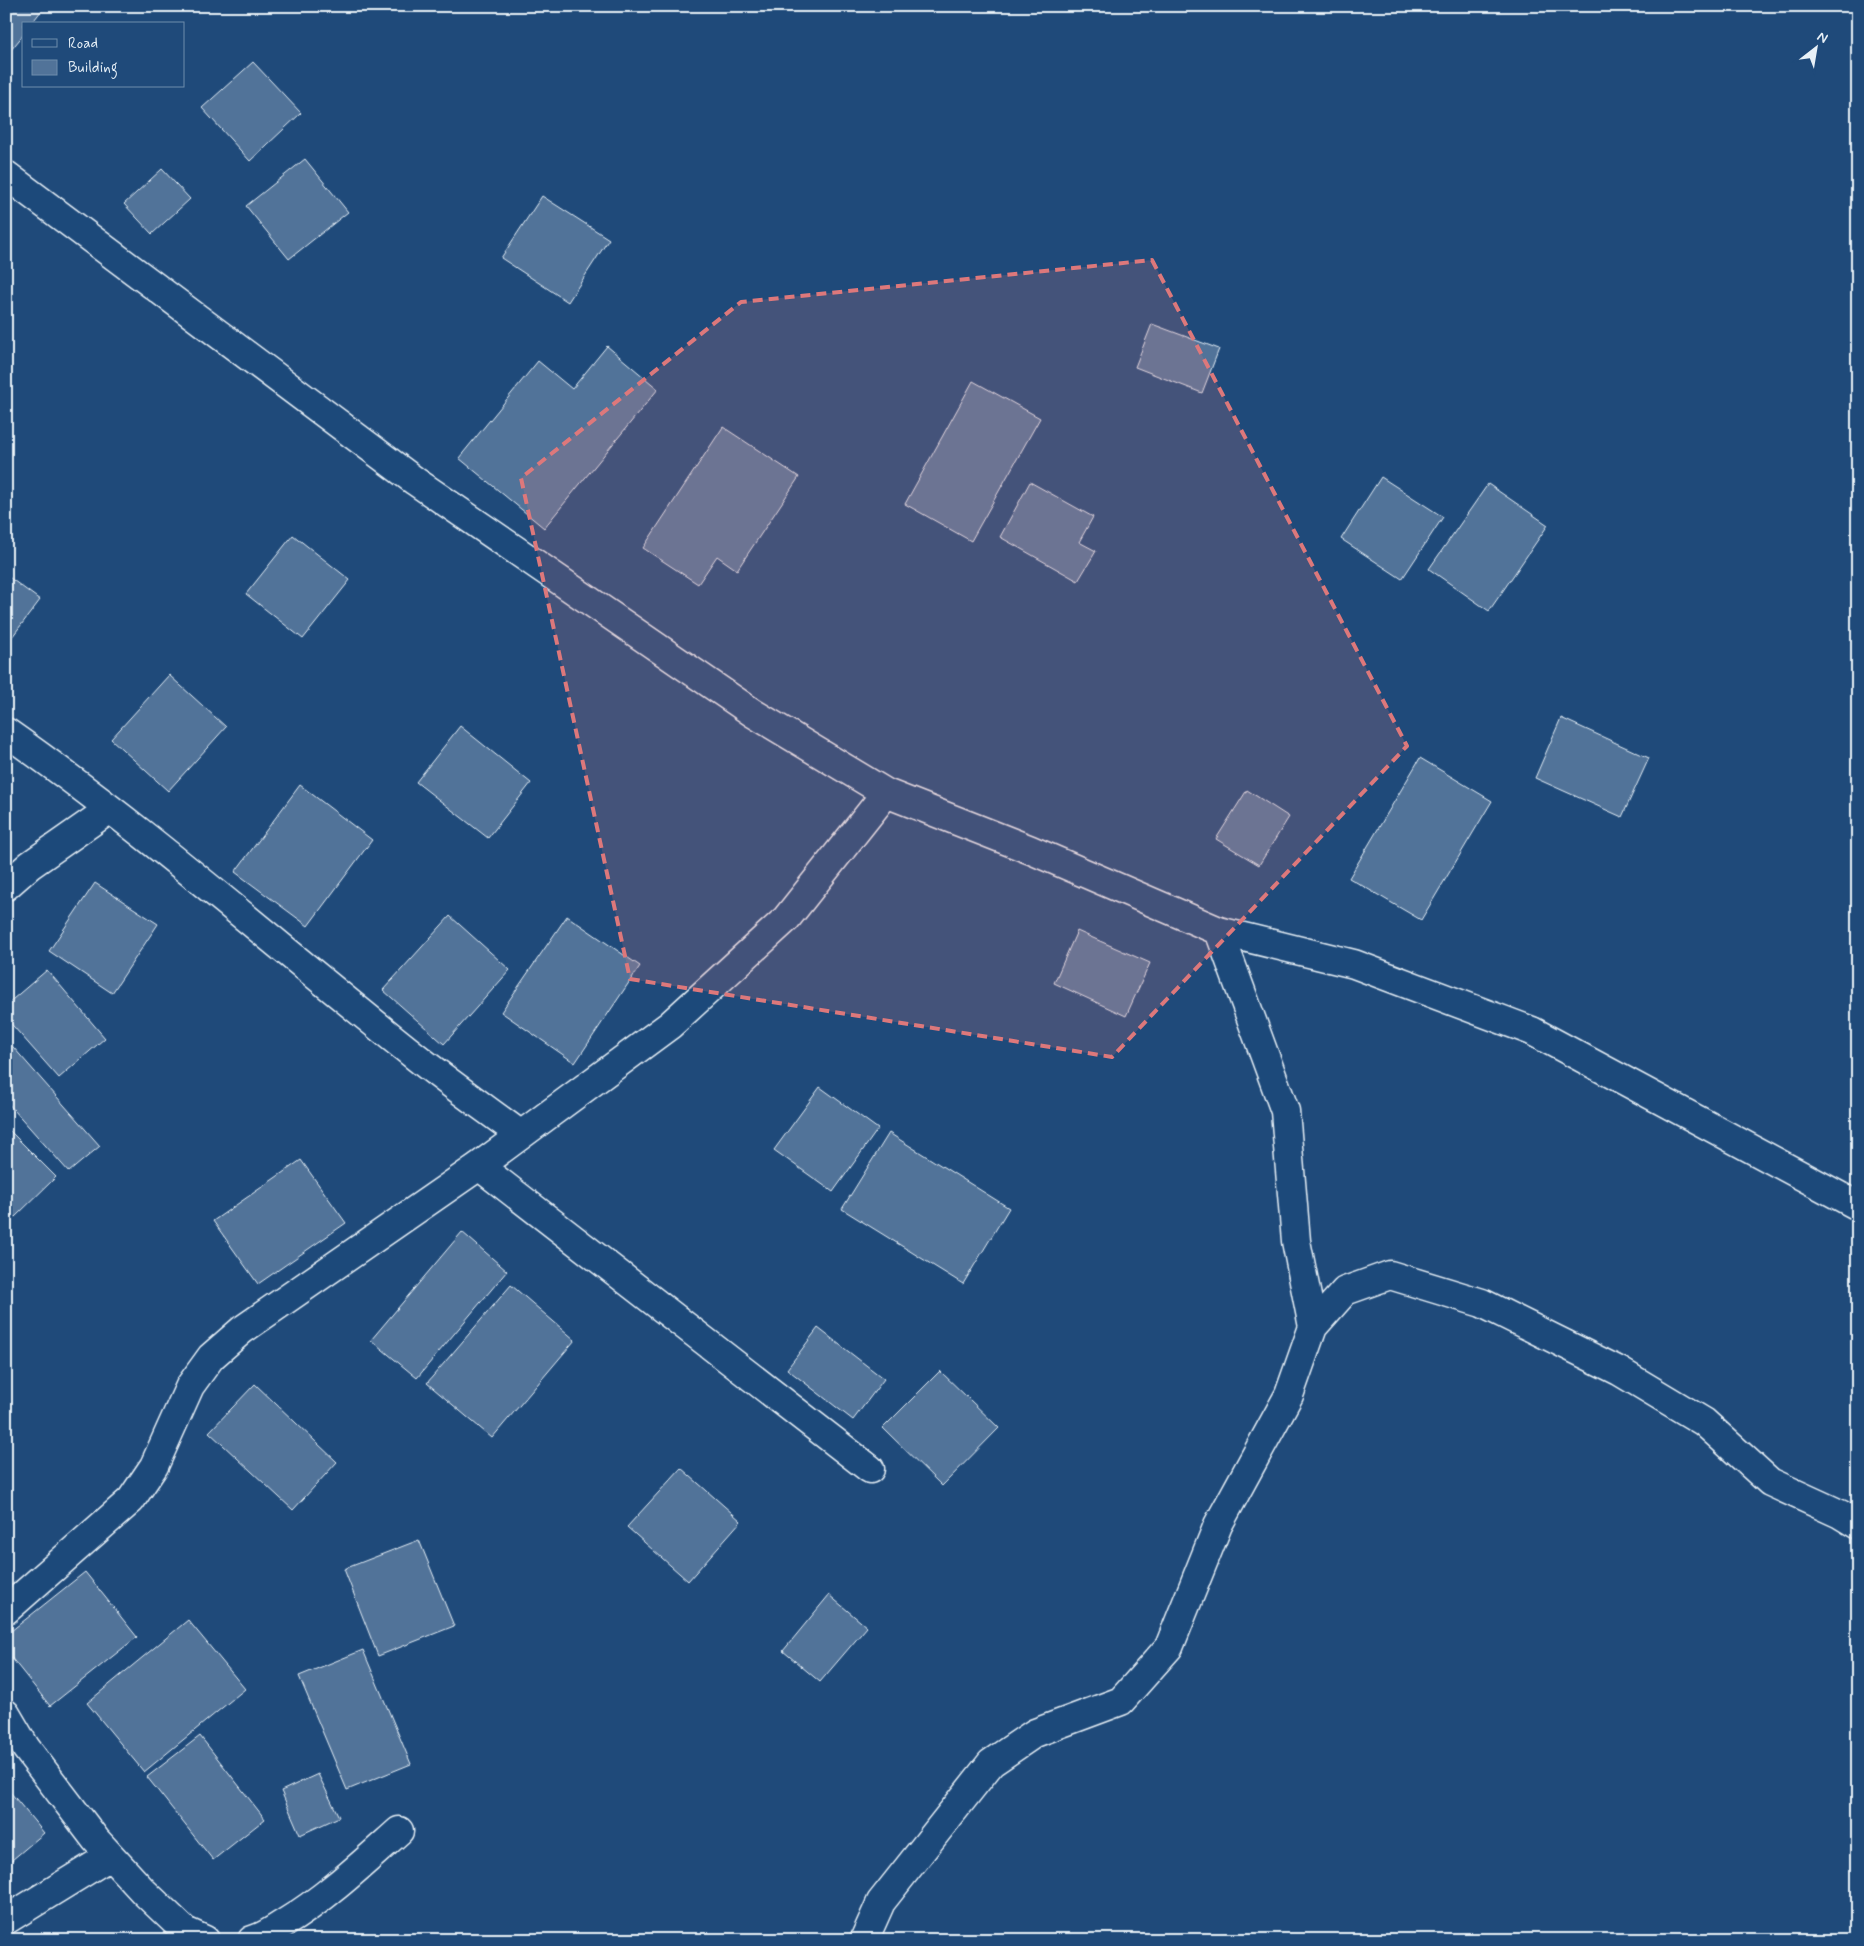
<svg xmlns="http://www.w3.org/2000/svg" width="1864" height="1946" viewBox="0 0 1864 1946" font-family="Mynerve,sans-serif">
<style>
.building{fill:#517399;stroke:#e8f1f8}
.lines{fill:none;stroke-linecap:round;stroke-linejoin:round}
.street-casing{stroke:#e8f1f8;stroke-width:31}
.street{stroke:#1f4a7a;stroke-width:28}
.marked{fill:#dd787b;fill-opacity:0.2;stroke:#dd787b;stroke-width:4;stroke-dasharray:10 6;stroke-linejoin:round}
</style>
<rect width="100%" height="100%" fill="#1f4a7a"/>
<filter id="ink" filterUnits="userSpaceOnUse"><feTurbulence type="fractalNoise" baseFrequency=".02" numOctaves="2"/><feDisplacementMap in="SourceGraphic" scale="10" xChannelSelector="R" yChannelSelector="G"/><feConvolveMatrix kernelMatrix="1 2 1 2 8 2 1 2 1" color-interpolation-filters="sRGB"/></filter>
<g filter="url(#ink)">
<path class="building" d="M6,6H45L31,24H24V34L6,56Z
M253,62L301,113L250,161L202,108Z
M305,159L348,212L289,259L246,206Z
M162,169L190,199L152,234L124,204Z
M542,196L609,239L568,302L501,258Z
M1152,324L1219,349L1202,393L1135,367Z
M607,346L658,389L544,528L459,458L538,361L572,389Z
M973,381L1040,418L971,541L905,504Z
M723,427L799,477L737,570L717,556L698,584L643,548Z
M1381,477L1443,517L1402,579L1341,539Z
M1030,482L1093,517L1079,542L1096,551L1078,581L1000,537Z
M1488,484L1548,525L1489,611L1429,569Z
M293,535L350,580L303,639L246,594Z
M6,575L40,600L6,645Z
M169,675L226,727L168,791L111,739Z
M1561,718L1649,758L1622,817L1535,778Z
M460,726L531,783L488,838L416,782Z
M1420,758L1492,801L1421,920L1349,878Z
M300,785L372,840L308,926L235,872Z
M1247,790L1289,817L1259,865L1216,839Z
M95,883L158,924L112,993L49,951Z
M450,916L510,970L444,1044L383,990Z
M567,916L640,966L575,1063L501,1012Z
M1077,931L1150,963L1126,1016L1054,983Z
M47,970L105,1038L59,1078L6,1018V1005Z
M6,1039L100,1146L69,1172L6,1101Z
M820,1087L878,1129L833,1192L774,1150Z
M6,1127L56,1177L14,1218L6,1210Z
M889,1133L1009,1208L963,1284L842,1209Z
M301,1160L346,1223L258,1284L213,1221Z
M462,1232L507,1271L417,1378L371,1340Z
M511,1285L575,1340L492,1438L427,1383Z
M818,1328L884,1379L853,1420L787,1369Z
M940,1371L999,1428L942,1486L883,1428Z
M255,1384L337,1462L293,1510L209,1432Z
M681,1468L741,1521L688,1581L627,1527Z
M419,1540L454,1626L378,1656L344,1569Z
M85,1572L137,1637L50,1706L6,1651V1635Z
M829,1595L867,1627L820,1682L783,1651Z
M188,1620L245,1689L144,1772L87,1703Z
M363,1650L411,1764L347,1790L299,1676Z
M200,1736L265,1819L213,1860L147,1777Z
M318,1774L339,1817L300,1835L281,1791Z
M6,1787L44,1833L6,1865Z"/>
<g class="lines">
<g class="street-casing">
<path id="street" d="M6,175L415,481L753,713L886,793L1031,850L1219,931L1354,964L1532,1031L1858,1206
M6,732C149,832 279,948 415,1056C449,1083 486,1109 521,1135
M6,886L30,865L110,809
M1219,931L1285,1111L1296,1241L1313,1327
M479,1166L870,1469
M6,1610L131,1500L154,1466L190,1386L211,1357L242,1330L479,1166L670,1025L786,919L886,793
M6,1714L26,1748L96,1840L143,1891L185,1931L205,1940
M6,1920L110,1856
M252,1940C264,1937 273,1930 283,1924C326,1898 362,1864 399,1831
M864,1940L881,1902L991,1763L1035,1733L1121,1701L1169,1647L1218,1525L1289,1395L1313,1327L1345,1291L1390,1275L1482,1303L1619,1371L1704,1422L1770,1482L1840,1514L1858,1525"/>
</g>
<use href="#street" class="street"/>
</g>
</g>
<path class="marked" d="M1152,260L1407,746L1112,1057L630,979L521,478L741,302Z"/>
<rect width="1864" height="1946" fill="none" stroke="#1f4a7a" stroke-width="25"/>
<rect x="12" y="12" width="1839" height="1921" fill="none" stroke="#e8f1f8" stroke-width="2" filter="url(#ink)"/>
<rect x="22" y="22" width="162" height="65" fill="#1f4a7a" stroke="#6f8dac"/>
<rect x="32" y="39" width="25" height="8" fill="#1f4a7a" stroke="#6f8dac"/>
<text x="68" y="48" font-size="15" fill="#e8f1f8">Road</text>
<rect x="32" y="60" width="25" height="15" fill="#517399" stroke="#6f8dac"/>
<text x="68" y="72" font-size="15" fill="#e8f1f8">Building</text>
<g transform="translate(1816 48) rotate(31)" stroke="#1f4a7a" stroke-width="4" paint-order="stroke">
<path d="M0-4L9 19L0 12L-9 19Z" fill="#e8f1f8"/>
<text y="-8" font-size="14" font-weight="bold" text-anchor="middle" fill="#e8f1f8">N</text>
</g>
</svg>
